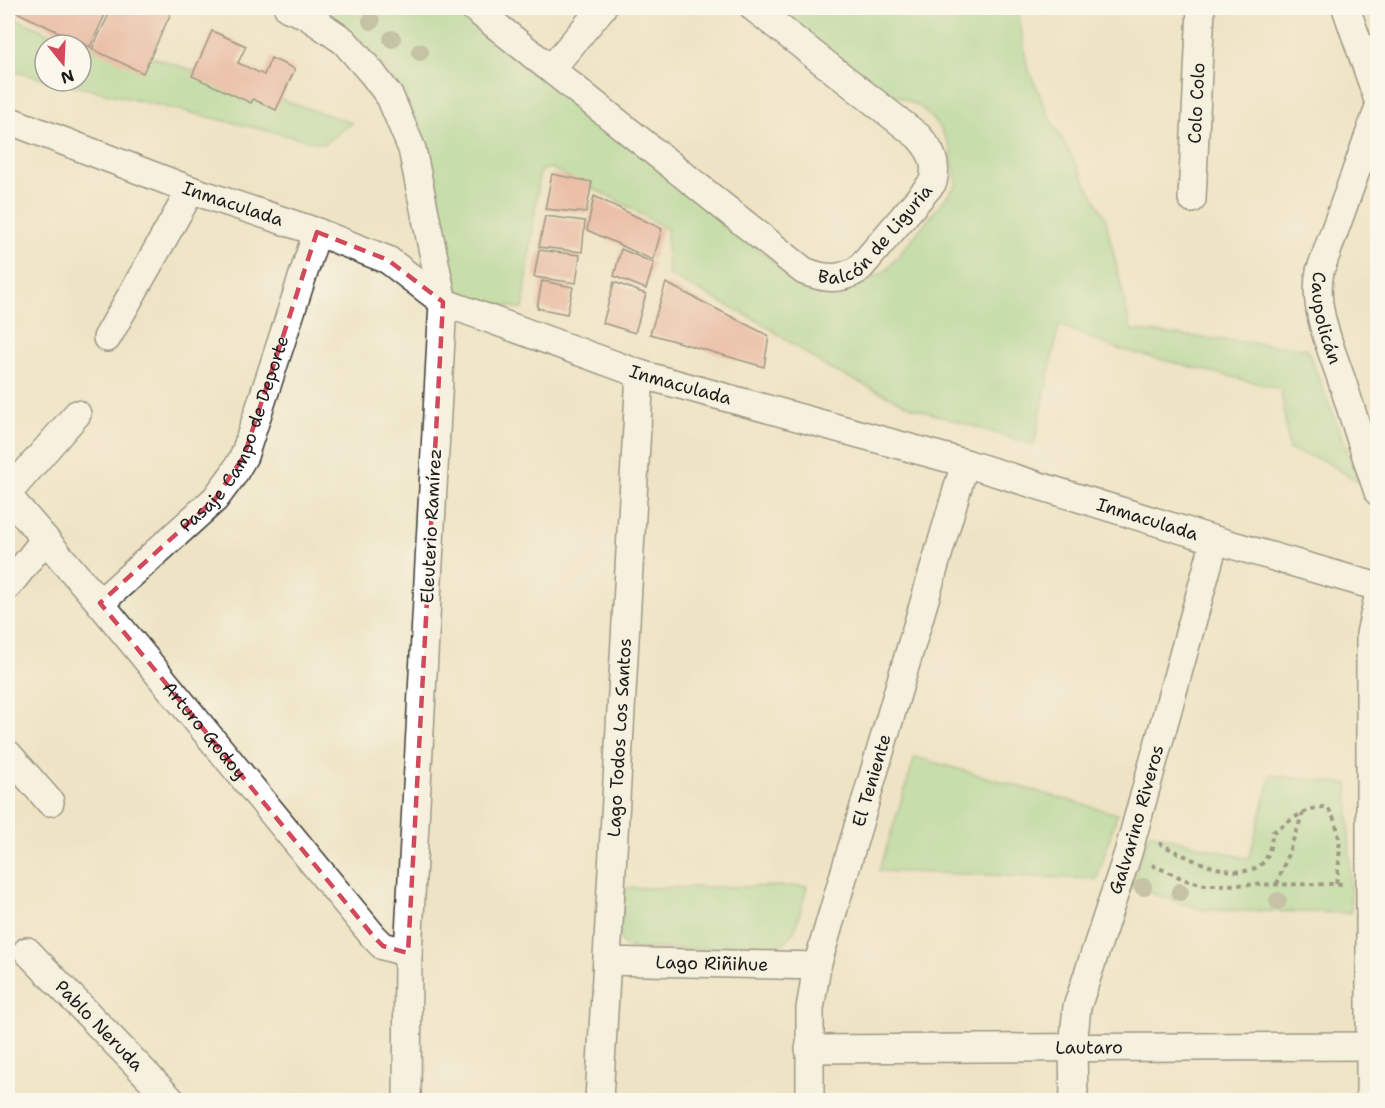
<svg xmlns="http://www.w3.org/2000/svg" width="1385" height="1108" viewBox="0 0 1385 1108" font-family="'Shantell Sans',sans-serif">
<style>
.green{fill:#98d68c;stroke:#5a7954;stroke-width:1.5}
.building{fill:#e69386}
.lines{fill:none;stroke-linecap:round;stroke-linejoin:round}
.minor-casing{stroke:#3c3a35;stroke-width:30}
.path{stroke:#3c3a35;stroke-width:4;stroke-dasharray:4.5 4.5;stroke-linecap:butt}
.minor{stroke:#fff;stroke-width:27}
.tree{fill:#929a7e}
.marked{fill:none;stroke:#d1495b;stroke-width:4.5;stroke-dasharray:12 8;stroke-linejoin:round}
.labels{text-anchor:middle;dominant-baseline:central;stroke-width:5;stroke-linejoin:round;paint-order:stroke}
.street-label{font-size:18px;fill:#1c1c1c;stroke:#fbf7ec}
</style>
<rect width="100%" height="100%" fill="#fbf7ec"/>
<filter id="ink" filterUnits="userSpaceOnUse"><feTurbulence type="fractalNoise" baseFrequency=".0167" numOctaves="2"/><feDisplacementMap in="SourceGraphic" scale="12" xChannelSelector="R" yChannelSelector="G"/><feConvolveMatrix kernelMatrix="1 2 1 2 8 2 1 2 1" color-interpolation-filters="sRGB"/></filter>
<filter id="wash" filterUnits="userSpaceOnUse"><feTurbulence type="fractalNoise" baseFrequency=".008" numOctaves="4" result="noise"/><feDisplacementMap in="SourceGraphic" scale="24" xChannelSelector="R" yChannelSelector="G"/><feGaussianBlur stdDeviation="1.35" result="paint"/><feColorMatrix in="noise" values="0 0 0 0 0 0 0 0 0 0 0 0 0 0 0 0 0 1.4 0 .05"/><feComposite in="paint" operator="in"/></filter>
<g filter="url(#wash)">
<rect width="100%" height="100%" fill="#eee4c5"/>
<path class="green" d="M319,8H454L599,121L777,265L817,289L856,286L886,271L957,184L950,146L939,126L922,108L856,75L769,8H1018L1027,66L1048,114L1105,217L1131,330L1307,349L1360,483L1325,461L1289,450L1281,389L1118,349L1059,325L1034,445L914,408L828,368L760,322L668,275L667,229L617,200L550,168L540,171L523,309L479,300L456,290C452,278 446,267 443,255C430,209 431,157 412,112C394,69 357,35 319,8Z
M8,15L46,32L137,52L352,123L324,144L54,81H81V45H45V79L8,70Z
M915,757L1117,814L1097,879L879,871Z
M1271,775L1348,784L1351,913L1204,910L1130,887L1150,833L1249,859Z
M807,886L795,930L784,943L768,949H638L624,946L619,937L626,888Z"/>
<g id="blocks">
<path class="building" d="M8,8H108L90,47Z
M112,8H159L171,13L143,73L92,49Z
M212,31L246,46L238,63L264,75L271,58L295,69L276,110L253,99L251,103L192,76Z
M552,174L592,182L586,213L545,209Z
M594,196L662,229L653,260L587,230Z
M545,216L585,221L582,252L539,247Z
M621,249L654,263L646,289L614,276Z
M539,250L580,255L576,283L534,277Z
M542,281L573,287L567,314L537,308Z
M614,282L646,294L635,333L603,323Z
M666,283L769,336L764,367L650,334Z"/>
</g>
</g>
<g filter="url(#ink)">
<use href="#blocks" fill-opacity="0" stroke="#3c3a35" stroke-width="1.5"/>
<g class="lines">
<g class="minor-casing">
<g id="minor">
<path d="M288,8L306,15L344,41L372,73L390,97L412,149L443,302L408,953L407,1100"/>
<path id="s1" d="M474,8L804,271C825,279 840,281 859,269L933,182C938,163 931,150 918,136L754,8"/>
<path d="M1346,8L1378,100"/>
<path d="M551,69L602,8"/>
<path id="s2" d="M1378,110L1320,271C1312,309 1332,350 1344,387C1355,422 1366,457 1378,492"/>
<path id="s3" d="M8,120L191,190L317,232L388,260L443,302L640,374L965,463L1215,540L1378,587"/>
<path id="s4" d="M1192,199L1201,8"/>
<path d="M107,338L191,190"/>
<path d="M8,493L77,414"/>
<path id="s5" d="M8,496L100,603L374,937L383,946L408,953"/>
<path d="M8,586L45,539"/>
<path id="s6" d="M100,603L215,499L233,475L244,456L317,232"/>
<path d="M8,754L50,802"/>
<path id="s7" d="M27,951L171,1100"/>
<path id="s8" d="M607,961L817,966"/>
<path id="s9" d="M809,1049L1370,1046"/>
<path id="s10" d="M599,1100L640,374"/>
<path id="s11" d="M810,1100V1009L817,966L965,463"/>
<path id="s12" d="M1074,1100L1073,1047L1077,1007L1128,853L1215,540"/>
<path d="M1370,1100V634L1378,597"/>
</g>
</g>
<path class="path" d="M1159,843C1182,855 1244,889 1265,860C1270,853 1271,840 1273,832C1289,822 1307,806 1327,807C1344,830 1340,858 1336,884
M1152,865L1186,880L1205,885L1345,884
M1277,884L1303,813"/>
<use href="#minor" class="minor"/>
</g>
<g class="tree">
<circle cx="371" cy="21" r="9"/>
<circle cx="392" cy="39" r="9"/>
<circle cx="420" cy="52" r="9"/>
<circle cx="1143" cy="887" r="9"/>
<circle cx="1180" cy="892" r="9"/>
<circle cx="1278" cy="901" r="9"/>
</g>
</g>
<path d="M0 0H1385V1108H0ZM317,232L388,260L443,302L408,953L383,946L374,937L100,603L215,499L244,456Z" fill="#eee4c5" fill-opacity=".55" fill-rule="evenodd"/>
<path class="marked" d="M317,232L388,260L443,302L408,953L383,946L374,937L100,603L215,499L244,456Z"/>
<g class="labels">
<g class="street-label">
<text stroke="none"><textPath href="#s4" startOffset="96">Colo Colo</textPath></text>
<text stroke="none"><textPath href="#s3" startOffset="240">Inmaculada</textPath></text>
<text stroke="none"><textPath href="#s1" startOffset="512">Balcón de Liguria</textPath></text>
<text stroke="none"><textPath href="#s2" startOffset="219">Caupolicán</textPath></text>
<text stroke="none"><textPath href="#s3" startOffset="726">Inmaculada</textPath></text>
<text stroke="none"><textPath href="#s6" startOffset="222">Pasaje Campo de Deporte</textPath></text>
<text stroke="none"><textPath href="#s3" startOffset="1212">Inmaculada</textPath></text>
<text transform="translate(431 526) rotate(-87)">Eleuterio Ramírez</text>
<text stroke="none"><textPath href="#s5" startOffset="306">Arturo Godoy</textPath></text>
<text stroke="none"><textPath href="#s10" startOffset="363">Lago Todos Los Santos</textPath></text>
<text stroke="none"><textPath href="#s11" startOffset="328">El Teniente</textPath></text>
<text stroke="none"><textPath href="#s12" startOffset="290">Galvarino Riveros</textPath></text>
<text stroke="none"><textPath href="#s8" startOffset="105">Lago Riñihue</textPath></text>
<text stroke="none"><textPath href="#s7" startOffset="104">Pablo Neruda</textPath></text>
<text stroke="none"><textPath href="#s9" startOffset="280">Lautaro</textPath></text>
</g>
</g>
<rect width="1385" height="1108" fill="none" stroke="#fbf7ec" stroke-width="30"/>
<g transform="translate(63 63) rotate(162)"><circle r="28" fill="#fbf7ec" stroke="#a29f99" stroke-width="1.5"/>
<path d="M0-4.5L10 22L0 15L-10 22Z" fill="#d1495b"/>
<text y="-9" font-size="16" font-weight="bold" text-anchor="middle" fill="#1c1c1c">N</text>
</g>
</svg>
